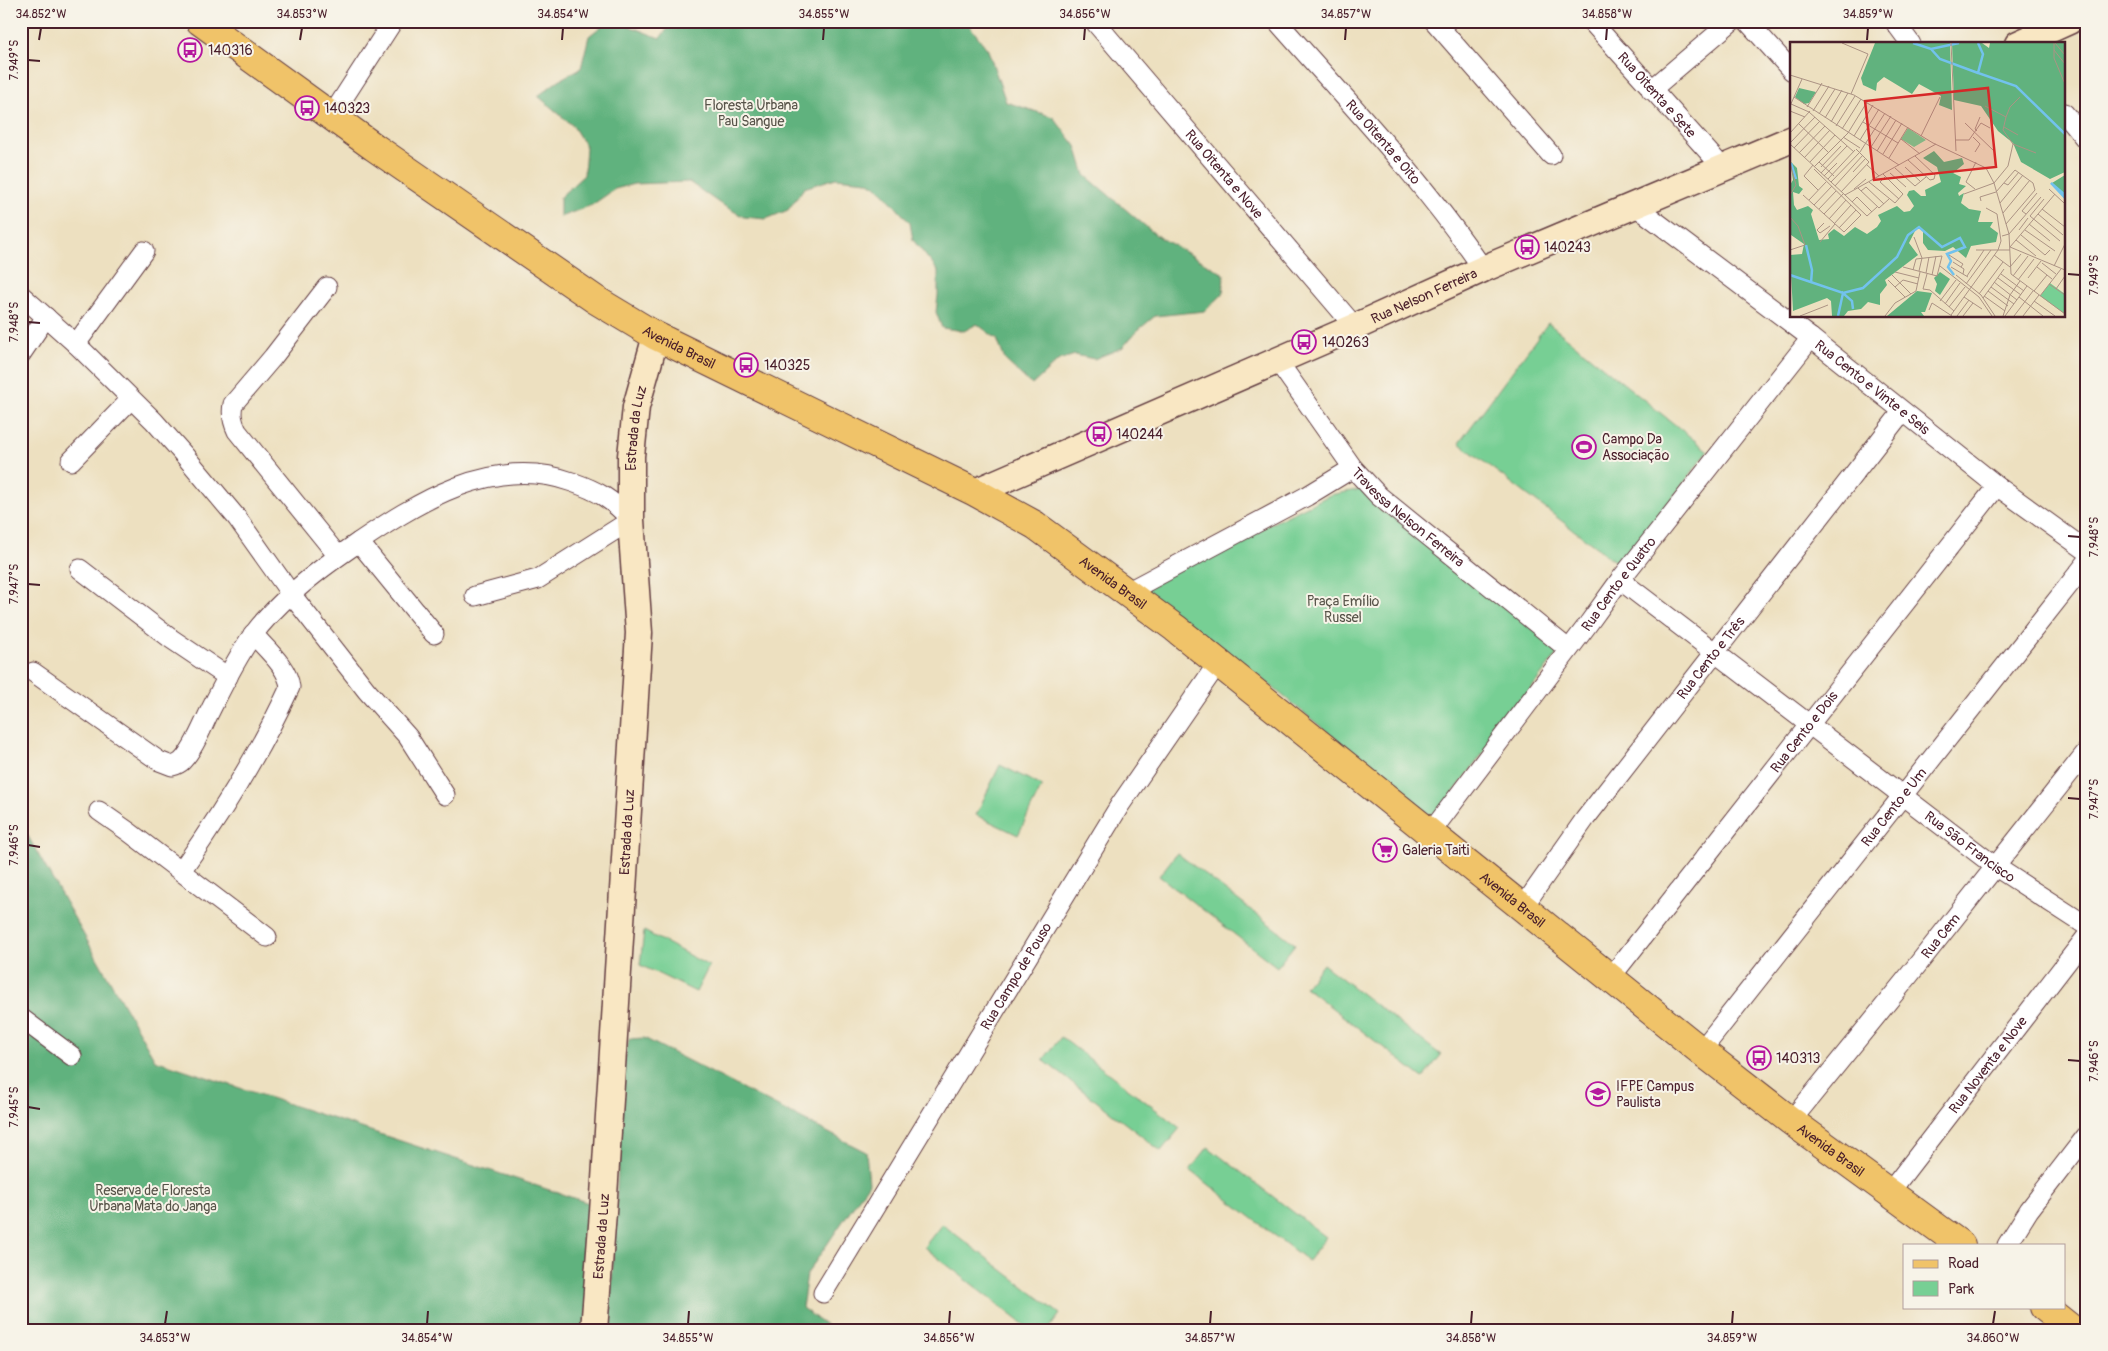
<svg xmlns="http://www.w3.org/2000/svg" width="2108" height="1351" viewBox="0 0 2108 1351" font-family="Pangolin,sans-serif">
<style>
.green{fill:#77cf94;stroke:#607760}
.forest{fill:#61b27e;stroke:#566854}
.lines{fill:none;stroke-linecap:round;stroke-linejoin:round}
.street-casing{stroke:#623c41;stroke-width:21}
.secondary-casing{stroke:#623c41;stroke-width:29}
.primary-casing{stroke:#623c41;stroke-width:30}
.street{stroke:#fff;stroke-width:19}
.secondary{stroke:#f9e7c3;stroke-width:26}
.primary{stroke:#f0c369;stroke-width:28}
.ticks{fill:none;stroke:#4a1f2b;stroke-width:2}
.labels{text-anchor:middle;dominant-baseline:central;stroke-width:4;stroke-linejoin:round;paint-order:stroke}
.poi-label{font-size:14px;fill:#4a1f2b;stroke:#f7f3e8;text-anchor:start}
.street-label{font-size:14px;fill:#4a1f2b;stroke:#f7f3e8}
.park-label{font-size:14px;fill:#58544a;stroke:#f7f3e8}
.inset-river{fill:none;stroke:#72c2ed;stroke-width:2.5}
.inset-road{fill:none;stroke:#ac9384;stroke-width:1}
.view{fill:#d62828;fill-opacity:0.15;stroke:#d62828;stroke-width:2.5}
.inset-edge{fill:none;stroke:#4a1f2b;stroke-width:2.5}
.neatline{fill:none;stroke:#4a1f2b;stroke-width:2}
.ticks-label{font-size:12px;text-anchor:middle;fill:#4a1f2b}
</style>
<rect width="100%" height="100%" fill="#f7f3e8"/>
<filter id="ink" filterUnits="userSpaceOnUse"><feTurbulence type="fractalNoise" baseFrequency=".02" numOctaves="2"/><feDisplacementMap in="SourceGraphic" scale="10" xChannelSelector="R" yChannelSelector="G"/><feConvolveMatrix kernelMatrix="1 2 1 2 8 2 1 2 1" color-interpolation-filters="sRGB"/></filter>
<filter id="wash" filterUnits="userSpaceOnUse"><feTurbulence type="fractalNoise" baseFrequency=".0096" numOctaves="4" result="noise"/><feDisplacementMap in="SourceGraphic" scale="20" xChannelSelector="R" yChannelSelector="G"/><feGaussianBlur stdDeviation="1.12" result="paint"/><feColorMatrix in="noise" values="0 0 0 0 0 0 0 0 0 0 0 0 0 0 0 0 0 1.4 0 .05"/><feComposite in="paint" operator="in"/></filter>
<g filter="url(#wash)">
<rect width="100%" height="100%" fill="#ede0c0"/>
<path class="green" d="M1548,323L1708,451L1621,566L1459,443Z
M1362,489L1560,650L1434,819L1244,664L1141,587L1330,495Z
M1000,765L1042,786L1018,835L976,815Z
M1177,853L1295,944L1277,967L1159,876Z
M644,931L709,966L696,992L640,965Z
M1323,964L1441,1055L1423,1078L1305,987Z
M1061,1037L1180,1128L1161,1151L1043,1060Z
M1208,1147L1326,1237L1308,1261L1190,1170Z
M942,1224L1060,1314L1048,1330H1031L924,1247Z"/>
<path class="forest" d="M608,21C623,21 644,33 660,38L674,21H966L988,50L1006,102L1053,117L1076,146L1085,175L1156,235L1224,274L1223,294L1205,311L1155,316L1137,331L1122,348L1094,359L1075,355L1059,360L1032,385L1005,360L997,339L977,324L964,331L942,328L936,312L938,295V271L913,240L910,223L880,189L867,181L836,178L804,188L788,210L766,219L744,217L719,203L689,182L634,184L615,189L592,205L560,217V197L584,175L586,147L573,126L538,96L559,80L581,68L589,36Z
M21,824L155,1060L595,1205L586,1330H21Z
M644,1038L866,1152L869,1183L807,1274L802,1308L833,1330H609L624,1061L629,1039Z"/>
</g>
<g filter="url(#ink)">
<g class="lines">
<g class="street-casing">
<g id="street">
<path id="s1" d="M1094,21L1355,327"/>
<path id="s2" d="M1277,21C1348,102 1423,180 1483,269"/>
<path d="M1434,21L1551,155"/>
<path id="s3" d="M1591,21L1723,168"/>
<path d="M1747,21L1792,71"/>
<path d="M1894,21L1911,44"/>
<path d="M1651,90L1732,21"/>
<path d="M2064,113L2087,141"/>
<path d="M331,117L393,21"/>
<path id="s4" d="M1634,205L1811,338L1997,486L2087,551"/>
<path d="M327,287L273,357L233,404C231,414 232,421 237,431L338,556"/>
<path d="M21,295L76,344L154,421L185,456L237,518L291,594L367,691L408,737L445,795"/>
<path d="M76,344L144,251"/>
<path d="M21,354L46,317"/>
<path id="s5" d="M1277,360L1353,468L1379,496L1568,649"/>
<path d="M71,461L131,399"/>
<path d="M359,542L434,634"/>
<path d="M80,569L170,638L228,677"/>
<path id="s6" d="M1620,580L1996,867L2087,926"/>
<path d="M1127,592L1307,496L1353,468"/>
<path d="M33,672L159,761L172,766C176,765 179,764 182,761C193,750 201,730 208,715C221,689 235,660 252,636C277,602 318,570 353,546C416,503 493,453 572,482C598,491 612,499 631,520L538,579L475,596"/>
<path d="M99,811L129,832L267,937"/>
<path id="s7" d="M1431,832L1586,627L1620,580L1811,338"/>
<path d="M181,871C222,813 260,752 290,687C288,667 266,649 253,634"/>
<path id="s8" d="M1523,907L1585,819L1902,412"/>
<path id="s9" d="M1611,977L1997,486"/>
<path d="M21,1018L72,1056"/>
<path id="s10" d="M1701,1051L2087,562"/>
<path id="s11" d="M1791,1121L1907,978L2087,751"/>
<path id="s12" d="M1889,1193L2087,936"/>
<path d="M2007,1245L2029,1210L2087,1135"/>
<path id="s13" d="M823,1293L1120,805L1218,663"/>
</g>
</g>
<g class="secondary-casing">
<g id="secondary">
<path d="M2018,44L2069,21"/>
<path id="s14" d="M975,492L1355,327L1483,269L1792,139"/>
<path id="s15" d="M594,1330L603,1212L639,633L631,520V456L636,407L656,336"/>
</g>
</g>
<g class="primary-casing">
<g id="primary">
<path id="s16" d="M200,21L374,147L596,300L656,336L975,492L1035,525L1175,628L1701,1051L1791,1121L1961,1245"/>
<path d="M2044,1307L2073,1330"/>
</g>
</g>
<use href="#street" class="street"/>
<use href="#secondary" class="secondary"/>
<use href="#primary" class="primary"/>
</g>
</g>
<path class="ticks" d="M39,40L41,28M300,40L302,28M562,40L563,28M823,40L824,28M1084,40L1085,28M1345,40L1346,28M1606,40L1607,28M1867,40L1868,28M28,60L40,61M2068,274L2080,275M28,322L40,323M2068,536L2080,537M28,584L40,585M2068,798L2080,799M28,845L40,847M2068,1060L2080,1061M28,1107L40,1109M165,1324L167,1311M427,1324L428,1311M688,1324L689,1311M949,1324L950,1311M1210,1324L1211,1311M1471,1324L1472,1311M1732,1324L1733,1311M1993,1324L1995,1311"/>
<defs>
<g id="bus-ring" transform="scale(1.25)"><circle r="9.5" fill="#f7f3e8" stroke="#b5179e" stroke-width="1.5"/><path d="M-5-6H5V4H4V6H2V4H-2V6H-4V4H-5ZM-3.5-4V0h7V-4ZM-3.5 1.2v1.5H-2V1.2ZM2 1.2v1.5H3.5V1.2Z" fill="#b5179e"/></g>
<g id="stadium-ring" transform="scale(1.25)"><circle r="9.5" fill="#f7f3e8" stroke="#b5179e" stroke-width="1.5"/><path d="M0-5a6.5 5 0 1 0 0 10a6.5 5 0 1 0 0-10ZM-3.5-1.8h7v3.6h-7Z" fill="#b5179e"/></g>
<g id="supermarket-ring" transform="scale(1.25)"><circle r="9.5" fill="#f7f3e8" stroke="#b5179e" stroke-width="1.5"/><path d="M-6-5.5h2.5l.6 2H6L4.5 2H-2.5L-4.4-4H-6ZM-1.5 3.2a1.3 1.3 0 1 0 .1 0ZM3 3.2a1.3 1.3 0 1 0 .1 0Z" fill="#b5179e"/></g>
<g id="university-ring" transform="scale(1.25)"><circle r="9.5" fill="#f7f3e8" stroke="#b5179e" stroke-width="1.5"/><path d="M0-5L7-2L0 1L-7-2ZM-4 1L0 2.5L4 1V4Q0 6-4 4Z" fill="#b5179e"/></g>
</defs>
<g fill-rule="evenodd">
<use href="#bus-ring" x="190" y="50"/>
<use href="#bus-ring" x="307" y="108"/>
<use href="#bus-ring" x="1527" y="247"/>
<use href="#bus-ring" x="1304" y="342"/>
<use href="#bus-ring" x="746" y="365"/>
<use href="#bus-ring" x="1099" y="434"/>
<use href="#stadium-ring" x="1584" y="447"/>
<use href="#supermarket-ring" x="1385" y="850"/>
<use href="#bus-ring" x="1759" y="1058"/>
<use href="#university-ring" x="1598" y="1094"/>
</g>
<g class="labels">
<g class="poi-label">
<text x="208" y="50">140316</text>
<text x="324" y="108">140323</text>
<text x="1544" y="247">140243</text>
<text x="1322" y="342">140263</text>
<text x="764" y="365">140325</text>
<text x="1116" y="434">140244</text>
<text x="1602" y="439">Campo Da<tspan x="1602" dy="16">Associação</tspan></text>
<text x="1402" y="850">Galeria Taiti</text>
<text x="1776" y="1058">140313</text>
<text x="1616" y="1086">IFPE Campus<tspan x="1616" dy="16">Paulista</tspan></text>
</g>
<g class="street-label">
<text stroke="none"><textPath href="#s3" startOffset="99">Rua Oitenta e Sete</textPath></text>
<text stroke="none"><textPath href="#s2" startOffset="161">Rua Oitenta e Oito</textPath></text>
<text stroke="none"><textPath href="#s1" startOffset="201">Rua Oitenta e Nove</textPath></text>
<text stroke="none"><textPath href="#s14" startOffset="490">Rua Nelson Ferreira</textPath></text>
<text stroke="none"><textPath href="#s16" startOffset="580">Avenida Brasil</textPath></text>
<text stroke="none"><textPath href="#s4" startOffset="300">Rua Cento e Vinte e Seis</textPath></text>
<text stroke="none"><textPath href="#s15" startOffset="904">Estrada da Luz</textPath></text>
<text stroke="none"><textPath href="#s5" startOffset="206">Travessa Nelson Ferreira</textPath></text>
<text stroke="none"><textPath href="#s16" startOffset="1075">Avenida Brasil</textPath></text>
<text stroke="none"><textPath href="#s7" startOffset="311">Rua Cento e Quatro</textPath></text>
<text stroke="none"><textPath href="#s8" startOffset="312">Rua Cento e Três</textPath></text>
<text stroke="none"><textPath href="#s9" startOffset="312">Rua Cento e Dois</textPath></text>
<text stroke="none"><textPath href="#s10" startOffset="311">Rua Cento e Um</textPath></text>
<text stroke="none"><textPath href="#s15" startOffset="499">Estrada da Luz</textPath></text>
<text stroke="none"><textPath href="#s6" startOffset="440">Rua São Francisco</textPath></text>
<text stroke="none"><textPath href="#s16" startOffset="1585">Avenida Brasil</textPath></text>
<text stroke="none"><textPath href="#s11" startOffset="238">Rua Cem</textPath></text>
<text stroke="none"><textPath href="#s13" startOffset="371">Rua Campo de Pouso</textPath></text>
<text stroke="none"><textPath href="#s12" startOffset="162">Rua Noventa e Nove</textPath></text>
<text stroke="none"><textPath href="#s16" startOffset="1990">Avenida Brasil</textPath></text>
<text stroke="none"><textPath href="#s15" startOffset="94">Estrada da Luz</textPath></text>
</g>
<g class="park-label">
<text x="751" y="105">Floresta Urbana<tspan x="751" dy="16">Pau Sangue</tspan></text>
<text x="1343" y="601">Praça Emílio<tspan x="1343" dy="16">Russel</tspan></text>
<text x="153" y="1190">Reserva de Floresta<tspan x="153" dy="16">Urbana Mata do Janga</tspan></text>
</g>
</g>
<g transform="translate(1790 42)">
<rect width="275" height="275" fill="#ede0c0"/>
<path d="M118,86L136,98L124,105L111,97ZM260,241L275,252V272L250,254Z" fill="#77cf94"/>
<path d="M85,1H160L162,68L149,63L151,54L129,42L122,52L94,35L87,41L86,49L73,43L71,36ZM162,1H192L199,6L200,1H275V130L260,137L231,120L223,101L208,89L191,64L164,58ZM9,46L26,50L19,61L14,62L5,55ZM144,109L154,120L172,116L174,122L163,131L171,135L169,142L176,144L168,151L169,154L174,151L171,161L179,167L191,169L188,180H203L200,185L208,191L206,200L181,204L176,216L163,205L155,209L138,208L133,201V187H126L119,201L128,213L95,238L97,243L90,252V263L78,260L71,267L58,269L54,274H42L41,259L37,256L3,269L0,213L12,212L14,202L1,193L0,143L3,138L0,119L7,126L9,144L13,147L9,152L3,150L4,163L7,168L18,164L23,168L21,172L29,198L39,197L38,192L44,187L54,194L65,185L77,192L87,185L91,179L88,173L107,164L114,170L120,169L124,164L117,153L119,149L124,148L131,154H136L135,148L151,140L147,125L133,116ZM275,133V153L262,141ZM150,230L160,237L150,253L145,249L147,242L144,236ZM127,249L142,251L135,270H131L134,274H97Z" fill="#61b27e"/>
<path class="inset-river" d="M123,1L141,7L169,1M188,1L193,12L188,31L226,44L275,92M141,7L150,17L188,31M1,121L6,137M275,153L261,141L275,156M16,203L22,228L21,241M0,233L53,251L73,246L107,215L118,193L129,185L152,205L170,196L175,205L165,209M164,233L158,225L161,219L157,212L165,209M48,274L53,251L62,259L63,267"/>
<path class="inset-road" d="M52,1L78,12L61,52M161,1L166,109M264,1V16L275,42M265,1L275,13M264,8L275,22M0,33L64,53L143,101L196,126L204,141L219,192L221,232L275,272M4,55L109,123M1,62L19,70L64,110M0,64L12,37M195,64L216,75L213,88L223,102M17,65L32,41M0,69L15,75M23,69L39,44M29,72L45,47M216,75L220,65L230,55M35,76L52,48M41,80L58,51M73,80L108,101M175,81L205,110M9,82L38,110M46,84L65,54M214,85L228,93M52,87L71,57M187,89L185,87L190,75M0,91L20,69M64,94L83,63M131,94L150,55M53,95L70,106M183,95L190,102L185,110M111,97L130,112M70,98L89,67M166,98H179L191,81L200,86M0,101L25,75M0,102L55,153L146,102M81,105L101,74M4,106L30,79M87,109L106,78M9,111L35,84M93,112L112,81M14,116L40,88M99,116L118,85M118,118L140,138L144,137L145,133L125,114M20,120L45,93M29,120L44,134M0,121L6,143L0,153M23,123L14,134L28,148M77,123L89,134M24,125L58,91L77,60M31,125L51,104M115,125L131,140M105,126L125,144L136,135M63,130L76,116M31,131L57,104M100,131L116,145M34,134L47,121M95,135L90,140L109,157M38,137L65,108M41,140L70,110L95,71M79,140L105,161L113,152L93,132M214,141L218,143L229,130M45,144L73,113M68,146L89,166L99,157M64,147L76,137M185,147L176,140L186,120M259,147L274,161M71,149L76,145L94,162M51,150L79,120L66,107M174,152L204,141L218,124L223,102L246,111M13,153L54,190L71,173L24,127M55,153L77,174L87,165M254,157L240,174L270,199M19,158L36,140M191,159L190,155L206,150L225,128L243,141L245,148L216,182M62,160L67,155L82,170M210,161L233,133M24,163L42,144M29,167L46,149M252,167L275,185M213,171L240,138M34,172L53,152M236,172L232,169L247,151M248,172L273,193M0,175L8,184L15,203L0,208M39,177L56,158M34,181L27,188L30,191L40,184M44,182L61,163M239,182L260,199M49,186L66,168M229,188L238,176M235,188L265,209M231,193L255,213L260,208M212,194L219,192L251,155M124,195L132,216L129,229M226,198L246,214M30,200L45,182M220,205L265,152M220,205L275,228M186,208H220M159,213L173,222L171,225M204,213L220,225L231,212M163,220L174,227L173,232M252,221L266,232M150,224L189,255L202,274M264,224L275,202M113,225L147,234L152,214L126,217L123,228M161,225L178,235M247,225L262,237M105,230L129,236M136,231L139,215M137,232L133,247L140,248L164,269M211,232L234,249M102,233L121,252M142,233L146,214M166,233L191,253L205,274M177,234L194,208M223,234L238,214M208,236L231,253M238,236L251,219M98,238L115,255M228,238L244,217M204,240L227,258M176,242L201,208M259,242L275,253M105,245L113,238L128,242M201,245L224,262M266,247L275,234M198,249L218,264M244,249L257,233M189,252L213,220M194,254L215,269M250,254L271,227M174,255L192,267M229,255L253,274M193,256L214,227M150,259L166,238M244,259L265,274M155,262L170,241M159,265L175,245M139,268L142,261L162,274M161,273L208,208L211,199L207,172L196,166M10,274L38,263M95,274L105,261L126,249L130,230M167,274L179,258M173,274L183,261M213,274L220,253L230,239M215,274L237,244M224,274L243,249M233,274L249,253"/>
<path class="view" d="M198,46L206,125L84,138L75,59Z"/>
<rect width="275" height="275" class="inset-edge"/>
</g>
<rect width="2108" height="1351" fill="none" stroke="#f7f3e8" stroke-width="55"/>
<rect x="1903" y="1244" width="162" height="65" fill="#f7f3e8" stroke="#b29e9c"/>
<rect x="1913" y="1260" width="25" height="8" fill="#f0c369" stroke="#b29e9c"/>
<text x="1948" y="1268" font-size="15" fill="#4a1f2b">Road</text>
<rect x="1913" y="1281" width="25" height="15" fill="#77cf94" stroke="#b29e9c"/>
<text x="1948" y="1294" font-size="15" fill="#4a1f2b">Park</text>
<rect x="28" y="28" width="2052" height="1296" class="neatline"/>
<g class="ticks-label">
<text x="41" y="18">34.852°W</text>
<text x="302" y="18">34.853°W</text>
<text x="563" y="18">34.854°W</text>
<text x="824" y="18">34.855°W</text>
<text x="1085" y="18">34.856°W</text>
<text x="1346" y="18">34.857°W</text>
<text x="1607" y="18">34.858°W</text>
<text x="1868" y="18">34.859°W</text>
<text transform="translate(14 60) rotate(-90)" y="4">7.949°S</text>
<text transform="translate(2094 275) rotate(-90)" y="4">7.949°S</text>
<text transform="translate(14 322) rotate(-90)" y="4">7.948°S</text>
<text transform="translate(2094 537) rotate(-90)" y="4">7.948°S</text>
<text transform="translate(14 584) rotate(-90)" y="4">7.947°S</text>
<text transform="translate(2094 799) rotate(-90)" y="4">7.947°S</text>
<text transform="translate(14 845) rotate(-90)" y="4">7.946°S</text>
<text transform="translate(2094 1061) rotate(-90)" y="4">7.946°S</text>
<text transform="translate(14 1107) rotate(-90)" y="4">7.945°S</text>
<text x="165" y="1342">34.853°W</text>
<text x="427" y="1342">34.854°W</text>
<text x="688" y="1342">34.855°W</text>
<text x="949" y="1342">34.856°W</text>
<text x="1210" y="1342">34.857°W</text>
<text x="1471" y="1342">34.858°W</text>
<text x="1732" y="1342">34.859°W</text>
<text x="1993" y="1342">34.860°W</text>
</g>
</svg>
